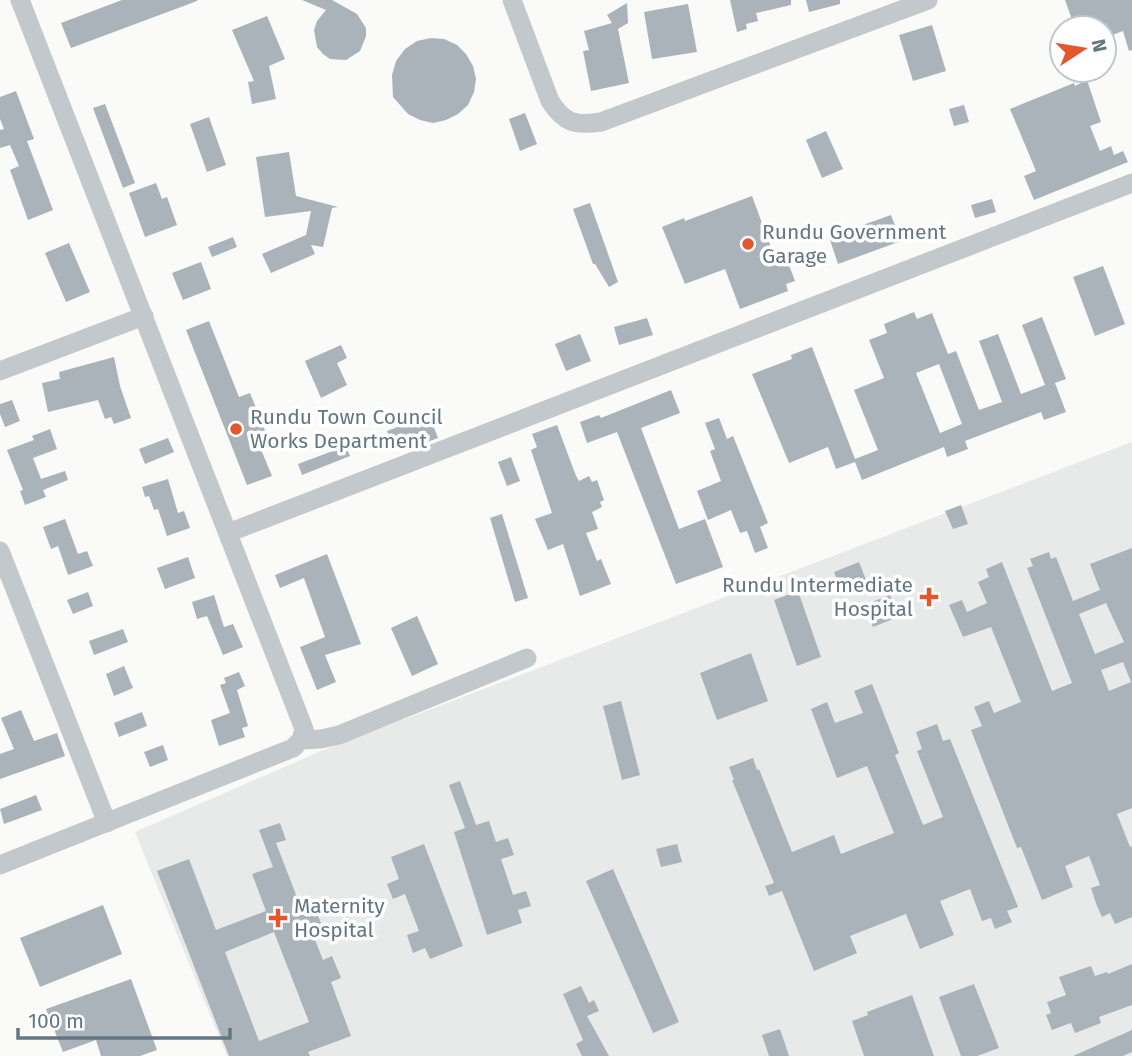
<svg xmlns="http://www.w3.org/2000/svg" width="1132" height="1056" viewBox="0 0 1132 1056" font-family="'Fira Sans',sans-serif">
<style>
.built{fill:#e8e9e9}
.building{fill:#aab3b9;fill-rule:evenodd}
.lines{fill:none;stroke-linecap:round;stroke-linejoin:round}
.minor{stroke:#c3c8cc;stroke-width:19}
.poi-dot{fill:#e4572e;stroke:#fff;stroke-width:2.5}
.labels{text-anchor:middle;dominant-baseline:central;stroke-width:7;stroke-linejoin:round;paint-order:stroke}
.poi-label{font-size:21px;fill:#657683;stroke:#fff;text-anchor:start}
</style>
<rect width="100%" height="100%" fill="#fafaf8"/>
<path class="built" d="M1132,442V1056H227L135,832L321,751Z"/>
<path class="building" d="M122,0H197V1L71,48L61,23Z
M302,0H332L357,14L366,28V36L360,51L346,60L330,59L323,54L317,47L314,30L317,21L326,10Z
M730,0H791V5L756,13L758,21L746,24L747,29L737,32Z
M806,0H840V4L809,12Z
M1065,0H1132V50L1129,51L1123,31L1104,38V28H1075Z
M627,3L628,23L618,29L629,83L591,91L583,51L589,50L584,31L612,23L607,15Z
M688,4L697,52L652,59L644,12Z
M267,16L285,59L269,66L276,99L252,104L248,82L254,81L232,30Z
M932,25L946,71L913,81L899,35Z
M431,38L444,39L457,45L466,54L473,66L476,79L474,92L468,105L458,114L446,120L433,123L420,120L408,114L393,97L392,75L396,61L405,49L417,41Z
M1087,80L1101,122L1090,126L1100,151L1111,146L1114,155L1123,151L1128,162L1034,200L1024,176L1036,171L1010,109L1074,83L1075,86Z
M16,91L34,139L27,141L53,210L28,220L10,170L19,166L10,145L0,148V130L4,129L0,119V97Z
M105,104L135,183L123,188L93,108Z
M964,105L969,122L954,126L949,109Z
M525,113L537,144L520,151L509,119Z
M209,117L226,165L207,172L190,124Z
M826,131L843,169L822,178L806,140Z
M289,152L296,196L338,207L332,208L323,247L311,245L315,254L271,273L262,254L306,235L311,211L265,217L256,157Z
M156,183L162,199L167,197L177,225L145,237L129,193Z
M752,196L776,261L786,257L795,281L786,284L788,291L740,309L725,269L685,284L662,227L684,218L685,221Z
M992,199L996,212L975,218L971,205Z
M590,203L618,282L609,287L595,264H593L573,209Z
M891,215L901,241L838,264L829,237Z
M233,237L237,247L212,257L208,247Z
M69,243L90,292L66,302L45,253Z
M201,262L211,289L183,300L172,273Z
M1103,266L1125,324L1095,336L1073,277Z
M914,312L917,319L932,313L948,354L956,351L979,410L1002,402L979,341L998,334L1021,394L1045,385L1022,325L1042,317L1066,379L1055,383L1066,412L1044,420L1041,412L965,441L968,449L947,457L944,447L862,480L855,462L836,469L828,447L789,463L752,374L792,359L791,355L812,347L855,459L878,450L854,390L884,378L869,340L887,333L884,324ZM939,364L962,424L940,433L916,373Z
M647,318L653,335L619,345L614,327Z
M209,321L239,397L250,393L270,443L260,447L272,476L247,485L186,330Z
M580,334L591,361L566,371L555,344Z
M341,345L347,358L337,363L347,385L321,398L305,361Z
M114,357L120,386L131,418L114,424L111,417L105,419L98,400L48,412L42,383L60,379L59,372Z
M671,390L680,413L641,428L679,529L705,519L723,567L676,584L617,432L587,443L580,422L599,415L601,418Z
M12,400L20,421L5,427L0,414V404Z
M429,415L438,438L416,446L414,441L394,449L387,431Z
M719,418L727,439L733,436L768,523L760,527L768,548L755,553L747,531L740,533L731,510L708,520L697,491L721,481L710,451L715,449L705,423Z
M557,425L576,476L579,481L589,476L592,482L597,480L604,500L600,502L602,507L592,512L598,529L586,533L597,561L601,559L611,584L580,596L563,544L548,550L535,519L552,513L531,450L537,447L532,434Z
M50,429L57,449L33,458L41,479L65,471L68,480L43,490L46,497L25,505L20,491L23,490L7,450L34,440L32,436Z
M168,438L174,452L145,464L139,449Z
M346,446L350,456L302,475L298,464Z
M511,457L520,481L507,486L498,462Z
M168,479L178,513L184,511L190,528L167,536L158,509L154,510L149,496L145,497L142,487Z
M961,505L968,524L953,529L945,511Z
M502,514L528,598L515,602L490,518Z
M65,519L78,554L87,551L93,566L68,575L58,546L51,549L43,527Z
M1132,548V808L1117,814L1130,847L1132,846V917L1115,924L1110,913L1102,917L1097,906L1091,888L1100,885L1089,856L1065,866L1073,887L1042,900L1021,847L1017,848L971,730L982,726L974,707L989,701L994,713L1021,702L991,627L963,637L949,605L962,600L967,612L987,603L978,582L989,577L986,569L1002,562L1052,691L1072,683L1027,568L1033,566L1030,559L1049,552L1051,559L1056,557L1073,601L1100,590L1090,564ZM1106,603L1124,642L1095,654L1079,614ZM1123,662L1131,682L1109,691L1101,670Z
M327,554L361,644L325,655L336,682L317,690L300,647L325,637L304,578L280,588L275,575Z
M188,557L195,578L165,589L157,568Z
M859,562L868,585L843,595L834,572Z
M798,591L821,657L797,666L774,600Z
M88,592L93,606L73,614L67,600Z
M214,595L224,627L233,624L243,647L223,655L207,616L197,619L192,602Z
M890,595L898,617L873,627L864,605Z
M417,616L438,664L412,676L391,628Z
M123,629L128,642L94,655L89,641Z
M751,653L768,701L717,720L700,673Z
M124,666L133,688L114,696L106,674Z
M239,672L245,686L237,690L248,726L242,728L245,737L219,746L211,720L230,713L220,685L226,683L224,678Z
M872,684L899,753L895,755L923,825L943,817L917,751L922,749L916,732L937,724L943,741L950,739L1018,907L1007,911L1012,922L995,929L991,918L982,921L970,889L940,901L954,935L920,949L906,914L850,936L857,953L814,971L782,891L769,896L765,886L774,883L732,780H734L729,767L753,758L757,770L759,769L792,852L834,835L841,854L894,833L867,766L837,778L811,709L827,702L835,723L863,713L854,691Z
M621,701L640,775L622,780L603,706Z
M21,710L34,741L57,733L65,756L0,779V754L14,749L1,718Z
M142,712L147,726L119,737L114,723Z
M163,745L168,760L150,767L144,752Z
M460,781L476,825L489,821L496,842L508,838L514,855L501,859L513,895L526,891L531,906L518,910L522,923L487,935L454,832L465,828L449,785Z
M36,795L42,810L4,824L0,809Z
M280,823L286,840L276,843L300,905L312,901L321,923L310,927L323,960L332,956L341,978L331,982L351,1036L308,1052L310,1056H229L157,871L189,859L216,930L266,911L252,874L273,867L259,830ZM274,932L309,1022L259,1041L225,952Z
M424,844L463,946L430,959L425,948L413,953L407,935L419,931L405,894L393,899L387,884L399,879L391,857Z
M677,844L682,862L661,867L656,849Z
M613,869L679,1022L653,1033L586,881Z
M103,905L122,954L40,987L20,938Z
M1132,964V1005L1099,1017L1101,1023L1075,1033L1071,1023L1052,1030L1046,1015L1051,1013L1047,1002L1066,995L1059,977L1091,966L1095,976L1107,972L1108,974Z
M131,979L157,1050L140,1056H101L96,1040L63,1052L46,1009Z
M974,984L999,1048L977,1056H961L939,997Z
M581,986L589,1003L594,1000L599,1011L587,1016L609,1056H582L576,1044L583,1040L563,994Z
M912,995L934,1056H864L852,1021L868,1015L867,1012Z
M780,1029L789,1056H769L762,1035Z
M1132,1030V1052L1123,1056H1073Z"/>
<g class="lines">
<path class="minor" d="M512,0L550,101C564,123 575,126 601,122L928,0
M0,371L144,316
M228,533L1132,183
M0,551L107,823
M301,740L321,739L339,735L527,658
M0,865L293,748L301,740L304,729L20,0"/>
</g>
<g class="poi-dot">
<circle cx="748" cy="244" r="7"/>
<circle cx="236" cy="429" r="7"/>
<path d="M925.5 586.5h7v7h7v7h-7v7h-7v-7h-7v-7h7z"/>
<path d="M274.5 907.5h7v7h7v7h-7v7h-7v-7h-7v-7h7z"/>
</g>
<g class="labels">
<g class="poi-label">
<text x="762" y="232">Rundu Government<tspan x="762" dy="24">Garage</tspan></text>
<text x="250" y="417">Rundu Town Council<tspan x="250" dy="24">Works Department</tspan></text>
<text x="913" y="585" text-anchor="end">Rundu Intermediate<tspan x="913" dy="24">Hospital</tspan></text>
<text x="294" y="906">Maternity<tspan x="294" dy="24">Hospital</tspan></text>
</g>
</g>
<g transform="translate(1083 49) rotate(78)"><circle r="33" fill="#ffffff" stroke="#c1c8cd" stroke-width="2"/>
<path d="M0-5L12 26L0 18L-12 26Z" fill="#e4572e"/>
<text y="-10" font-size="19" font-weight="bold" text-anchor="middle" fill="#657683">N</text>
</g>
<path d="M18 1028v10h212v-10" fill="none" stroke="#657683" stroke-width="3.5"/>
<text x="28" y="1028" font-size="21" fill="#657683" stroke="#ffffff" stroke-width="5" paint-order="stroke">100 m</text>
</svg>
